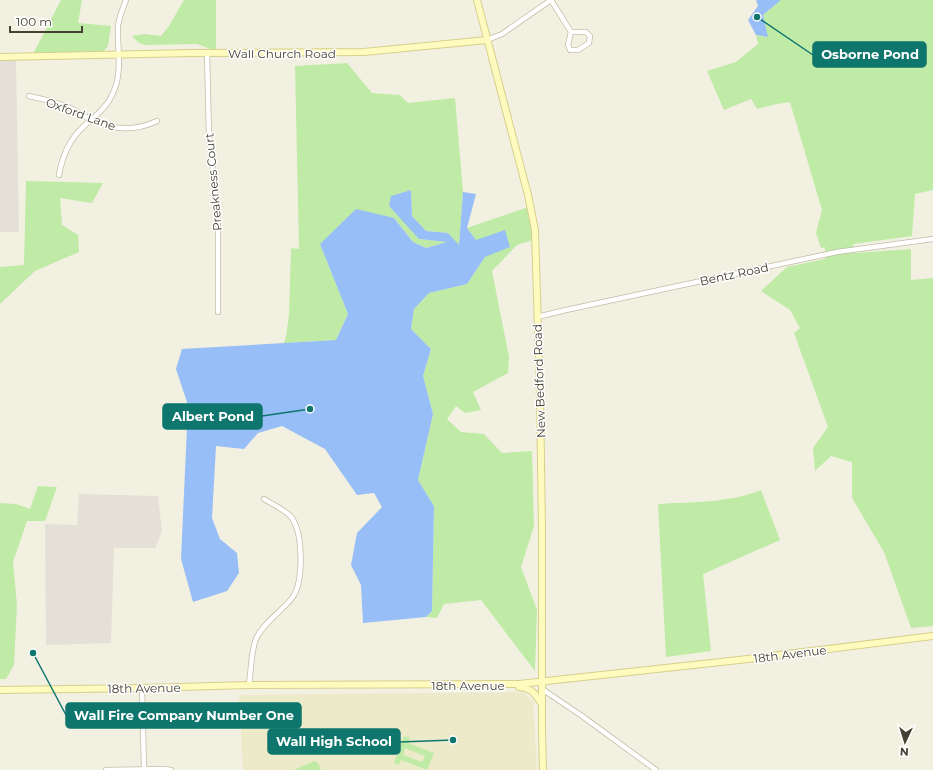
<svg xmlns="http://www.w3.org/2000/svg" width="933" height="770" viewBox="0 0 933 770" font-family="Montserrat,sans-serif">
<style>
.industrial{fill:#e4e0d7}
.education{fill:#edeaca}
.green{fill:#bfeba6;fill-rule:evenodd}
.water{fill:#97bef6}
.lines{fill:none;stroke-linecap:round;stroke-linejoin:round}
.street-casing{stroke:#c1bda6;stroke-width:6}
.secondary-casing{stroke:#d6d08d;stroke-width:8}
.street{stroke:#fff;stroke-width:4.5}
.secondary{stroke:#fffbbf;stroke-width:6}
.labels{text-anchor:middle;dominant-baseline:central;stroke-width:3;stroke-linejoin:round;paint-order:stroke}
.street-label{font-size:12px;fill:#444032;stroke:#fff}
.leader{fill:none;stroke:#0f766e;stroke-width:1.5}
.callout-dot{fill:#0f766e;stroke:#fff;stroke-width:1.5}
.callout{fill:#0f766e;stroke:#0f766e;stroke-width:1.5}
.callout-label{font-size:13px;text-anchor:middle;font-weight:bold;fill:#fff}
</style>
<rect width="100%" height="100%" fill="#f2f0e1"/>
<path class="industrial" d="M0,60H16L19,232H0Z
M79,494L158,496L162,531L155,548H114L111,643L46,645L45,524L77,525Z"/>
<path class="education" d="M523,692L533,701L537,770H243L239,695Z"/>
<path class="green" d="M61,0H82L78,23L111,26L108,46L103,52L33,54Z
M184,0H216V51L197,44L145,45L139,43L132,36L144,34L161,36L169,26Z
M781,0H933V190L915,194L912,236L853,244L855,253L911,249V280L933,278V626L911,628L884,552L852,498V462L831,456L815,471L813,448L828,427L794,333L800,328L790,310L761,291L787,267L825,259V247L821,248L816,233L822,210L790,102L777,104L757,109L751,99L724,110L707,71L736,62L758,44L756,35L767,37L763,15Z
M347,63L372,93L400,95L408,103L455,98L463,192L459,246L448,233L426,231L412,216L411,190L392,196L419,239L448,242L426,248L413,242L394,218L320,244L348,314L336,340L284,343L286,336L289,315L291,248L299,249L295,66Z
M26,181L103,183L92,203L60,198L62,225L78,235L79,252L35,271L0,304V267L24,265Z
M534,205L539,238L517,245L492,271L509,357L508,373L473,392L481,410L465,413L456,406L447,419L461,432L484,434L502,453L532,451L534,526L521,567L537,610L535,671L481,600L444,604L437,618L426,617L432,611L434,506L418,480L433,414L423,376L431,349L411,329L414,309L429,293L467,284L485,257L476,240L467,228Z
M38,486L57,487L45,521H27L13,562L17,605L14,665L6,679H0V503L16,504L30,509Z
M761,490L780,540L703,574L711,651L666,657L658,504C692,502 729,503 761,490Z
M404,736L410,738L408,743L434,753L427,770L401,760L399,765L394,763ZM405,748L425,756L422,762L403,755Z
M314,761L318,763L321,770H294Z"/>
<path class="water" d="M756,0H781L763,15L768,37L756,35L748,20L758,6Z
M411,190L412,216L426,231L448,233L459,245L463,192L476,194L467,228L476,240L505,230L510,247L485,257L467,284L429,293L414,309L411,329L431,349L423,376L433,414L418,480L434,506L432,611L426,617L363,623L361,585L351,565L357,533L382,507L374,493L357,495L325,449L282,426L258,433L244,449L216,446L212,518L220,539L237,553L239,573L227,591L193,602L181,559L188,405L176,369L182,349L336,340L348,314L320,244L356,209L394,218L413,242L426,248L447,242L419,239L389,206L391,196Z"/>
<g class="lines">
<g class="street-casing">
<path id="street" d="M551,0L571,32
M571,32H586L590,36L589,43L578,50H570L568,45Z
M487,40L502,34L551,0
M207,53L209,136L218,214V312
M29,96C43,99 57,102 70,108C78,111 84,117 92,120C113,130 136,131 157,121
M59,175C62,157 69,140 83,127C95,116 107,108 113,93C123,72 117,48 118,26C119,17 123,8 126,0
M537,317L566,310L837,252L933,239
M249,685C251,671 251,651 256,639C262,624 282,611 292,598C304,583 303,534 292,518C285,509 273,505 264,499
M142,688L144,769
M542,689L582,716L656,770
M106,770L164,769L171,770"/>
</g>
<g class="secondary-casing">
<path id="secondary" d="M477,0L528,195L535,230L540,396L542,529V732L543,770
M0,57L192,53L364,52L487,40
M519,687C531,688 535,693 541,703
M0,690L142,688L249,685L519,684L739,660L933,636"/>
</g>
<use href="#street" class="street"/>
<use href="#secondary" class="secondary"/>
</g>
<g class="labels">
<g class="street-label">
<text x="282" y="53">Wall Church Road</text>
<text transform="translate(81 114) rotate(20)">Oxford Lane</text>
<text transform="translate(213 182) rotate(-95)">Preakness Court</text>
<text transform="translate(734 274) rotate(-12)">Bentz Road</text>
<text transform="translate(539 381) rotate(-92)">New Bedford Road</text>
<text transform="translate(790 654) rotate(-7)">18th Avenue</text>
<text x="468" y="685">18th Avenue</text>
<text transform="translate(144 688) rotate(-1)">18th Avenue</text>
</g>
</g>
<path class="leader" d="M757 17L813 55M310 409L262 416M33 653L66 715M453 740L400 742"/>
<g class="callout-dot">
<circle cx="757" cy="17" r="4"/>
<circle cx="310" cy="409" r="4"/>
<circle cx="33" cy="653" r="4"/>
<circle cx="453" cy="740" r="4"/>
</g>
<g class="callout">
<rect x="813" y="42" width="113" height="25" rx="4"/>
<rect x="163" y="404" width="99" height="25" rx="4"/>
<rect x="66" y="703" width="235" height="25" rx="4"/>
<rect x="268" y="729" width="132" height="25" rx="4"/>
</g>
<g class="callout-label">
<text x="870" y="59">Osborne Pond</text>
<text x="213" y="421">Albert Pond</text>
<text x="184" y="720">Wall Fire Company Number One</text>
<text x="334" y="746">Wall High School</text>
</g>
<g transform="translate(905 742) rotate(184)" stroke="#ffffff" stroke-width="3" paint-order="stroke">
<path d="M0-3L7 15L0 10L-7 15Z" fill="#444032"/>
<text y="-6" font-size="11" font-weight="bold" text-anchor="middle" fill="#444032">N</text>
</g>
<path d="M10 26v6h72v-6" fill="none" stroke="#444032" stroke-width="2"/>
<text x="16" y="26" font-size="12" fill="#444032" stroke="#ffffff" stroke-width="3" paint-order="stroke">100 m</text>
</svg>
